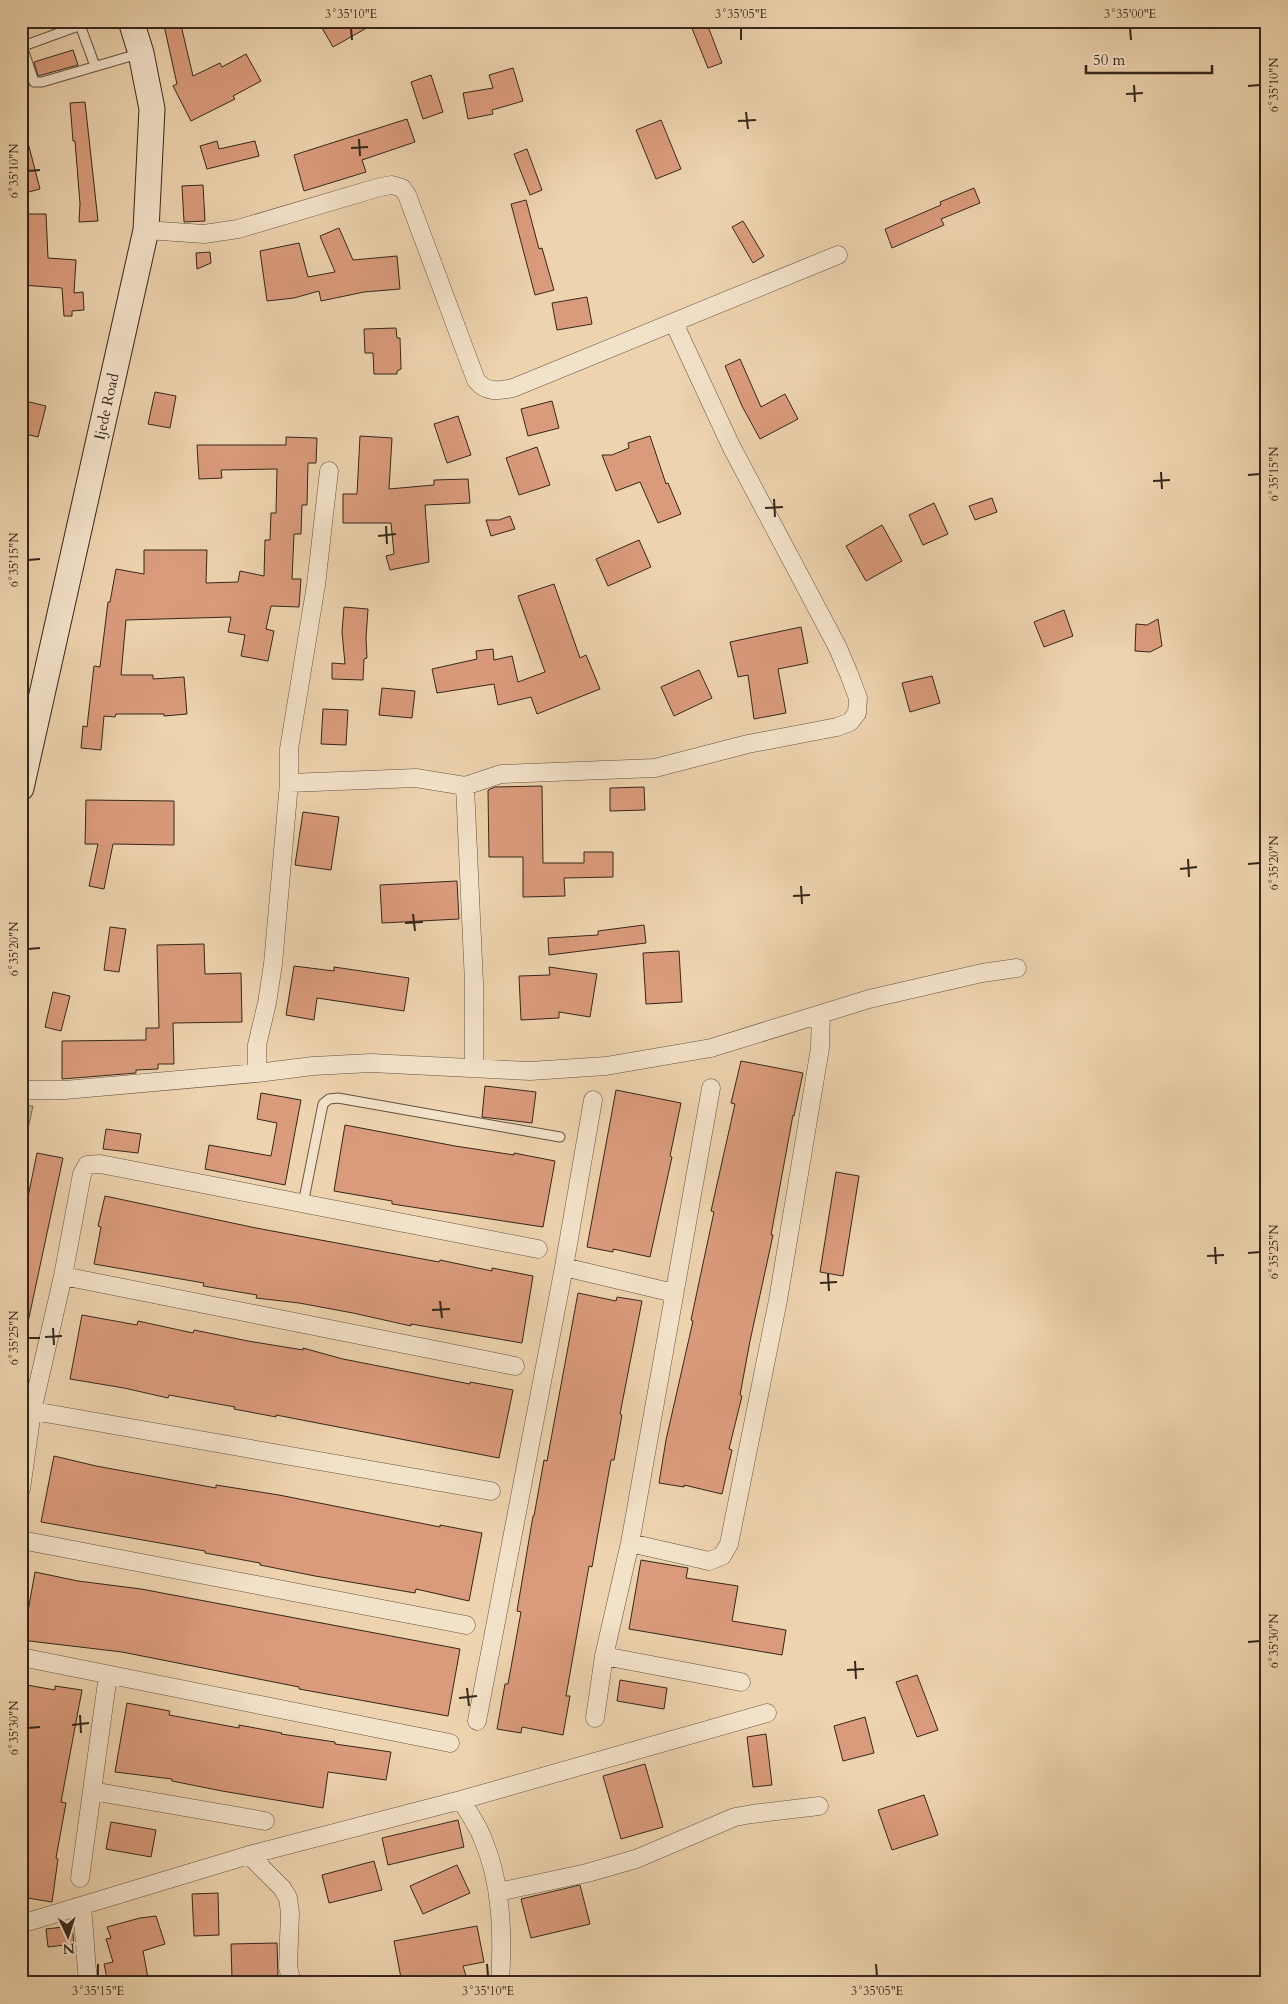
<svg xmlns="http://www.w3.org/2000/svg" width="1288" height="2004" viewBox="0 0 1288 2004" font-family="Cardo,serif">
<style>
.green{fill:#babc89;stroke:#787252}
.building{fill:#da9b7c;stroke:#35271b}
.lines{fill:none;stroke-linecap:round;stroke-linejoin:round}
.service-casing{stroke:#635240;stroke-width:11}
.minor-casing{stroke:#635240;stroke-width:19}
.secondary-casing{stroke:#35271b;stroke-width:27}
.service{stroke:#f3e2ca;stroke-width:9}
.minor{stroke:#f3e2ca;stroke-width:18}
.secondary{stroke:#f3e2ca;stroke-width:25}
.ticks{fill:none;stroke:#35271b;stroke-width:2}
.labels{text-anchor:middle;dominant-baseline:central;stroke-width:4.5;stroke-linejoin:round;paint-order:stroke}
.street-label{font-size:15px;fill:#35271b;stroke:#f3e2ca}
.neatline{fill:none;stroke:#35271b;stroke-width:2}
.ticks-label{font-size:12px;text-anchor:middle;fill:#35271b}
</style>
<rect width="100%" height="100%" fill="#edd3ae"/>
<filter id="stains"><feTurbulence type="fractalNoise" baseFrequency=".004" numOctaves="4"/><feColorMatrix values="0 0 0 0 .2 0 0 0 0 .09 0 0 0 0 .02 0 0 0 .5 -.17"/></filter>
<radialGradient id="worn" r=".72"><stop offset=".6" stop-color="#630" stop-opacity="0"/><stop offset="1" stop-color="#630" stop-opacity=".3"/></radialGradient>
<path class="green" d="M21,1105L33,1106L21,1161Z"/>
<path class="building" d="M163,21H180L193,76L220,63L222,67L246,54L261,81L233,96L235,99L191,121L173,86L177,84Z
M318,21H379L333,47Z
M689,21H706L722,63L708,68Z
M73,50L78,65L38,76L34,62Z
M513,68L523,101L492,110L493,114L468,119L463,93L493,88L489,75Z
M431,75L443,112L423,119L411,82Z
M85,102L98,221L79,222L80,204L75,141H73L70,103Z
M407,119L415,142L362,160L366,172L304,191L294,155Z
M661,120L681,169L656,179L636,130Z
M21,139H27L40,189L21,194Z
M217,141L219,149L255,141L259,156L207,169L200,146Z
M527,149L542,190L530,195L514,154Z
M203,185L205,221L184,222L182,186Z
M974,188L980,203L941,219L944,225L892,248L885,229L941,205L940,202Z
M526,200L539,249L542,248L554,290L535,295L511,204Z
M21,214H46L48,258L76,260L74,293L83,292L84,310L72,311V316H64L62,288L22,285L26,246H21Z
M743,221L764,256L753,263L732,227Z
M339,228L353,260L397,256L400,289L364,292L321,301L319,291L294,298L267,301L260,251L299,243L308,277L335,272L320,236Z
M210,252L211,263L197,269L196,253Z
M587,297L592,324L557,330L552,303Z
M396,328L397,338H400L401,369L397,371V374H374L373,353H365L364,329Z
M740,359L761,407L785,394L798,419L760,439L742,406L725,366Z
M155,392L176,396L170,428L148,424Z
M21,400L46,406L38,437L21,433Z
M552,401L559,428L528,436L521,409Z
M458,416L471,455L447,463L434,424Z
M360,436L392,438L389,489L434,485V480L468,479L470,503L425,505L429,562L390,570L386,556L394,554L391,523H343V494H357Z
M650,436L666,484L668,483L681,514L658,523L640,482L616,491L602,455H612L629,448L628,443Z
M286,437L317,438L316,463H308L307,505H302L301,534H294L292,579H301L299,607L271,606L266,629L274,631L268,661L241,656L245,635L228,632L231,617L126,620L121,675H153V679L184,677L187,714L164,716V714H116L115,717L104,716L101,750L81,748L83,726L87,727L94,666L100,667L108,602H110L116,569L144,574V550H207L206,583L238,582L240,571L264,576L265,540H270L271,513H276L277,469L221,470L222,478L199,479L197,445H286Z
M537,447L550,485L519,495L506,458Z
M992,498L997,512L975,520L969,506Z
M934,503L948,534L923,545L909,515Z
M510,516L515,529L491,536L486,520H499Z
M882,525L902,561L866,581L846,546Z
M639,540L651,567L608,586L596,559Z
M554,584L580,658L586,655L600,689L537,714L531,697L498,705L494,684L437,693L432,669L477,659L476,651L493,649L494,660L512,656L518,682L545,672L518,596Z
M344,607L368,609L366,638L367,658L364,659L363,680L332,679V663L345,664L342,632Z
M1064,610L1073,636L1044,647L1034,622Z
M1158,619L1162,646L1150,652L1135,651L1136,624L1147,625Z
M801,627L808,663L778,669L786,713L754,719L748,675L738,677L730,642Z
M699,670L712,698L674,716L661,687Z
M932,676L940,703L910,712L902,683Z
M382,688L415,691L412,718L379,715Z
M323,709L348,710L346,745L321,744Z
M542,786L543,863H584V852H613V877L564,878L565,896L523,897V857H489L488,790L495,787Z
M644,787L645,810L610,811V788Z
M86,800L174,801V845L113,844L104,889L89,886L98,844H85Z
M303,812L339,817L331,870L295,865Z
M457,881L459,919L382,923L380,885Z
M644,925L646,943L549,955L548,938L598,935V931Z
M110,927L126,929L119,972L104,970Z
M204,944L205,974L241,973L242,1022L173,1023L174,1064H158V1069L136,1070V1073L62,1079V1041L146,1040V1028H159L157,945Z
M679,951L682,1002L646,1004L643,953Z
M294,966L334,971V967L409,978L404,1011L317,998L314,1020L286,1015Z
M549,967L597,974L590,1017L559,1012V1018L521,1020L519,976L550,975Z
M53,992L70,996L61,1031L45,1027Z
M741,1061L803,1073L794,1116L793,1115L771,1235H773L750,1341L740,1395L742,1396L729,1449L732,1450L722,1494L684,1485V1487L659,1483L666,1440L693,1321L691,1320L714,1212L711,1211L735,1104L731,1103Z
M485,1086L536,1092L532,1123L482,1117Z
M616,1090L681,1103L670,1156L672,1157L650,1257L613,1249V1252L587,1247Z
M261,1093L301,1100L285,1185L205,1169L209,1145L271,1156L277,1123L257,1119Z
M345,1125L455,1146L514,1155V1153L555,1161L543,1227L392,1204V1201L334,1191Z
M106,1129L141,1134L138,1153L103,1149Z
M37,1153L63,1158L27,1327H21V1231Z
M836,1172L859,1176L843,1276L820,1272Z
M105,1196L256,1228L439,1262L440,1260L492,1271V1268L533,1276L522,1343L411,1324V1326L353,1313L299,1303L256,1298L257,1295L203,1286L204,1283L94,1264L101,1227L98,1226Z
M578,1293L616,1301L617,1297L642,1301L620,1414L622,1415L614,1460H611L592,1567L589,1566L566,1696H570L563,1735L522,1727L521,1733L497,1729L505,1684H508L521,1612L517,1611L533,1516H534L544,1460L547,1461Z
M82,1315L137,1325L138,1321L193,1333L194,1330L248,1341L303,1350V1348L343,1359L470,1384V1382L513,1390L499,1458L276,1415V1417L234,1409L235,1407L169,1395L168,1398L124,1388L70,1379Z
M54,1456L96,1466L216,1488V1485L279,1495L440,1527V1525L482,1533L469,1601L416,1589L415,1593L315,1576L260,1565V1563L205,1553V1551L41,1522Z
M641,1560L688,1568L686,1578L738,1586L732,1621L786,1630L782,1655L629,1629Z
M35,1572L78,1581L141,1589L460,1649L448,1716L299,1689V1687L122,1652L21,1640L23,1611H28Z
M917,1675L938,1730L917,1737L896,1682Z
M620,1680L667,1688L664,1709L617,1701Z
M21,1684L55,1690V1686L82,1690L61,1802L66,1803L56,1858L58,1859L52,1902L21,1897Z
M127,1703L170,1711L169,1715L239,1728V1725L282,1733L281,1734L335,1742V1744L391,1752L386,1780L328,1772L323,1808L222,1791L172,1781V1779L115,1772Z
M865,1717L874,1753L843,1761L834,1726Z
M766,1734L772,1785L753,1787L747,1737Z
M645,1764L663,1827L621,1839L603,1776Z
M924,1795L938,1835L892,1850L878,1810Z
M458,1820L464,1847L388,1865L382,1838Z
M111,1822L156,1830L151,1857L106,1849Z
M374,1861L382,1890L329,1903L322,1875Z
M457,1865L470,1893L423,1914L410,1886Z
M580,1885L590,1924L531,1938L521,1899Z
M218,1893L219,1935L194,1936L192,1894Z
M156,1916L165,1944L143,1951L149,1983H108L104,1964L113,1962L106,1939L111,1938L107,1927L140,1918Z
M72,1926L74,1944L48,1947L46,1929Z
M477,1926L484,1962L463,1966L468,1983H402L394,1941Z
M277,1943L278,1978L232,1979L231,1944Z"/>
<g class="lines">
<g class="service-casing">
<path id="service" d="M92,21L26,45L23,49L34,82H42L138,54
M80,25L95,66
M303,1204L323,1104L329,1099L338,1098L560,1137"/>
</g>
<g class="minor-casing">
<path id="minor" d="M146,230L204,234L238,229L380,187L392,185L402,188L407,195L476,380C486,393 498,391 513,388L838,255
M289,783L416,778L465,786L501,774L655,768L748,744L837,727L850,722L857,713L858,698L849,674L838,648L731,446L674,323
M465,786L474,983V1067
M257,1073V1045L267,1003L273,964L289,783V749L316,585L329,471
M21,1090H65L257,1073L313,1066L371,1063L530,1071L606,1066L711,1048L869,999L982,973L1017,968
M564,1267L674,1293
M63,1276L515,1366
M22,1409L491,1491
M21,1489L32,1411L63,1276L82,1174L87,1165L100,1164L538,1249
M21,1540L466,1625
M630,1543L709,1561L722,1556L729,1544L778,1300L820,1048L821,1014
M604,1656L741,1682
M21,1657L450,1743
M595,1718L604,1656L630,1543L711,1088
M477,1721L564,1267L593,1100
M92,1791L265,1821
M461,1800C468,1812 477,1824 482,1837C502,1882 503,1935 500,1983
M249,1855L282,1888L288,1898L290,1913L288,1967L292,1983
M80,1878L108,1675
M498,1892L587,1873L636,1859L735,1817L752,1814L819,1806
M82,1906L88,1983
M21,1924L249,1855L461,1800L767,1713"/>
</g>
<g class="secondary-casing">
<g id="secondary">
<path id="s1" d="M21,788L146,230L152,109L141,53L131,21"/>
</g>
</g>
<use href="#service" class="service"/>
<use href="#minor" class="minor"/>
<use href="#secondary" class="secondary"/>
</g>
<path class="ticks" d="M351,28L352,40M741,28V40M1130,28L1131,40M1134,85L1135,102M1248,86L1260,85M1126,94L1143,93M746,112L748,129M738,121L756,120M359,139L360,156M351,148L368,147M28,171L40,170M1161,472L1162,489M1248,475L1260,474M1153,481L1170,480M774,499L775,517M765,508L783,507M386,526L387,544M378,536L396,534M28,560L40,559M1188,859L1189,877M1248,864L1260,863M1180,869L1197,867M801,886L802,904M793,896L810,895M413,914L415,931M405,923L423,922M28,949L40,948M1215,1247L1216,1264M1248,1253L1260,1252M1207,1256L1224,1255M828,1274L829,1291M820,1283L837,1282M440,1301L442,1318M432,1310L450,1309M53,1328L54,1345M45,1337L62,1336M28,1338H40M1248,1642L1260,1641M855,1661L856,1679M847,1670L864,1669M467,1688L469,1706M459,1698L477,1696M80,1715L81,1733M72,1725L89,1723M28,1728L40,1727M98,1964V1976M487,1964L488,1976M876,1964L877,1976"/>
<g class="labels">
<g class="street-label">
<text stroke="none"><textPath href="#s1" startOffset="391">Ijede Road</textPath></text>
</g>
</g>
<rect width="1288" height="2004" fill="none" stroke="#edd3ae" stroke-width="55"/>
<g transform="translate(68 1936) rotate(176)" stroke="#f3e2ca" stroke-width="4" paint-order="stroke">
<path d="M0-4L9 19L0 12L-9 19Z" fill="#35271b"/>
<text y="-8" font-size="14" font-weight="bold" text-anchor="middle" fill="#35271b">N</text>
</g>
<path d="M1086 65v8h126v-8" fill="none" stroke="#35271b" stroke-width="2.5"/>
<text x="1093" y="65" font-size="15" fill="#35271b" stroke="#f3e2ca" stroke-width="4" paint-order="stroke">50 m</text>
<rect x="28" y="28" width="1232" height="1948" class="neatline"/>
<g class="ticks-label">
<text x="351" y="18">3°35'10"E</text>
<text x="741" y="18">3°35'05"E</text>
<text x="1130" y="18">3°35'00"E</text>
<text transform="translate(1274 85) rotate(-90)" y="4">6°35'10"N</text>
<text transform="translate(14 171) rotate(-90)" y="4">6°35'10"N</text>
<text transform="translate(1274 474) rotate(-90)" y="4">6°35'15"N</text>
<text transform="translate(14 560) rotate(-90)" y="4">6°35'15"N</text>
<text transform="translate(1274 863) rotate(-90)" y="4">6°35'20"N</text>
<text transform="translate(14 949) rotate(-90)" y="4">6°35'20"N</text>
<text transform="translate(1274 1252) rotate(-90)" y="4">6°35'25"N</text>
<text transform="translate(14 1338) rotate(-90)" y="4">6°35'25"N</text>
<text transform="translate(1274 1641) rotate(-90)" y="4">6°35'30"N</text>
<text transform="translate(14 1728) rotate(-90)" y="4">6°35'30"N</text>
<text x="98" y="1995">3°35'15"E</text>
<text x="488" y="1995">3°35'10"E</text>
<text x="877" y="1995">3°35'05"E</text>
</g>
<rect width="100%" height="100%" filter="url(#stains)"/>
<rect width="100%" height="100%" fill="url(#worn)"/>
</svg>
